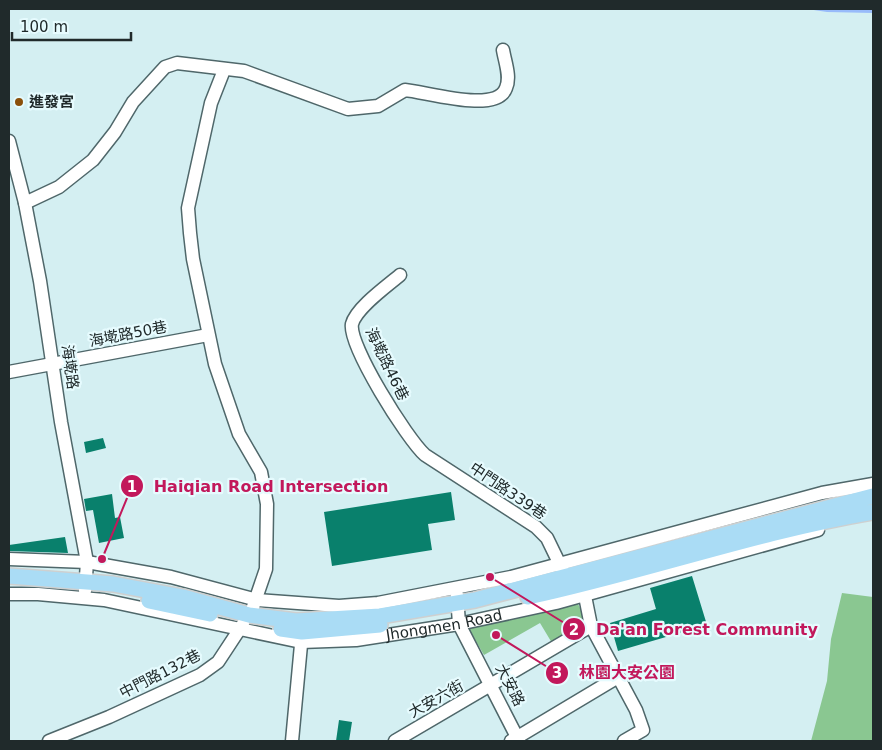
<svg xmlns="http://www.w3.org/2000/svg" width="882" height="750" viewBox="0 0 882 750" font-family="'DejaVu Sans','Noto Sans TC',sans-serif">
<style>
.green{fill:#8ac791}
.water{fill:#98bbfa}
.building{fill:#09806c}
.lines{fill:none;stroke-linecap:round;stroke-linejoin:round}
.minor-casing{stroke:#4f676a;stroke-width:15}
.major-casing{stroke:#ced0d0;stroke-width:18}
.minor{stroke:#fff;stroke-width:12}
.major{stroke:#aadcf5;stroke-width:15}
.poi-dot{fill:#8a4f0a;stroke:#e6fbfe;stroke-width:2}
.labels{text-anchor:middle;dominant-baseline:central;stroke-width:4.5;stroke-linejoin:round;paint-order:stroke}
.poi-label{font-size:15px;font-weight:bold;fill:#202a2b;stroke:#e6fbfe;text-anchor:start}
.street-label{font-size:15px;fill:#202a2b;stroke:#e6fbfe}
.leader{fill:none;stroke:#c2185b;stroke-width:2}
.callout-dot{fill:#c2185b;stroke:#e6fbfe;stroke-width:2}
.mark-label{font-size:15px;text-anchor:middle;font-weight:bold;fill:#fff}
.callout-label{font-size:16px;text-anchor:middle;font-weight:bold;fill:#c2185b;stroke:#e6fbfe;stroke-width:4.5;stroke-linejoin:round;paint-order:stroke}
</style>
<rect width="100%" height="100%" fill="#d4eff2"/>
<path class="green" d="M842,593L873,597V741H811L827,681L831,639Z
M578,604L588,623L552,643L540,623L484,655L467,626Z"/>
<path class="water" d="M807,9H873V13L827,12Z"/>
<path class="building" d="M103,438L106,448L86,453L84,442Z
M451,492L455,520L428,524L432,550L332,566L324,512Z
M112,494L115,518L120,517L124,538L99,543L93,510L86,511L84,499Z
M65,537L68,553L9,551V545Z
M692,576L707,625L618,651L610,623L656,609L650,588Z
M339,720L352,722L349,741H336Z"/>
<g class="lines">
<g class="minor-casing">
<g id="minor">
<path d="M224,70L211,103L188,208L190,233L193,259L215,364L239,434L261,472L267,504L266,569L253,607"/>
<path d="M9,141L25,203L40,281L61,422L87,562L85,591"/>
<path d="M25,203L59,187L93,160L115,132L133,102L165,67L177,63L244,71L348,109L378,106L405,90C427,92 497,114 506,88C511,77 505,62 503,50"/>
<path d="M400,275C387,286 356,308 352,324C348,345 407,439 425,455L536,527L547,538L563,571"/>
<path d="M9,372L208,335"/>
<path d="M9,559L87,562L171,577L257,600L339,606L378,603L511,577L822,493L873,484"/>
<path d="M579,590L585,596L591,626L636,710L643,730L624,741"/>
<path id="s1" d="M9,594H38L104,600L301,642L356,640L459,624L556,603L818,530"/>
<path d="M457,595L459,624L519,741"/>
<path d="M49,741L109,717L200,675L218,662L243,624"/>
<path d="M292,741L302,634"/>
<path d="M395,741L591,626"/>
<path d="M511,741L618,677"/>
</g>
</g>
<g class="major-casing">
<path id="major" d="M9,576L113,584L183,597L249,615L296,621L380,616L475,600L873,496
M528,597C644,572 756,532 873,512
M149,601L210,614
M281,629L302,632L380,625"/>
</g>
<use href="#minor" class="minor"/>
<use href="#major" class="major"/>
</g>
<circle class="poi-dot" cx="19" cy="102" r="5"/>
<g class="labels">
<g class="poi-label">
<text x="29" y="102">進發宮</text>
</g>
<g class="street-label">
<text transform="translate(128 334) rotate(-11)">海墘路50巷</text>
<text transform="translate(387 364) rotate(64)">海墘路46巷</text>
<text transform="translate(70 367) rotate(82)">海墘路</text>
<text transform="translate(508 491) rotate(34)">中門路339巷</text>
<text stroke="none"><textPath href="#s1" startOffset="441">Jhongmen Road</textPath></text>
<text transform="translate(160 674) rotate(-27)">中門路132巷</text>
<text transform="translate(510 685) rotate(63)">大安路</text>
<text transform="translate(436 699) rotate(-29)">大安六街</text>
</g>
</g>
<path class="leader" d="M102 559L132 486M490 577L574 629M496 635L557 673"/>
<g class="callout-dot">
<circle cx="102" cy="559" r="5"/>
<circle cx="490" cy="577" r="5"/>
<circle cx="496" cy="635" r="5"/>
<circle cx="132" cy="486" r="12"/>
<circle cx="574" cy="629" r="12"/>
<circle cx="557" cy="673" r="12"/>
</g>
<g class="mark-label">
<text x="132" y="492">1</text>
<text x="574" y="635">2</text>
<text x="557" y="678">3</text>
</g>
<g class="callout-label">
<text x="271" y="492">Haiqian Road Intersection</text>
<text x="707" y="635">Da'an Forest Community</text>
<text x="627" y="678">林園大安公園</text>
</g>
<rect width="882" height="750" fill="none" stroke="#202a2b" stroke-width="20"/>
<path d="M12 32v8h119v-8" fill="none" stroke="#202a2b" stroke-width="2.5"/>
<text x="20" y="32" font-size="15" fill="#202a2b" stroke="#e6fbfe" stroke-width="4" paint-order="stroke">100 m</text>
</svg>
